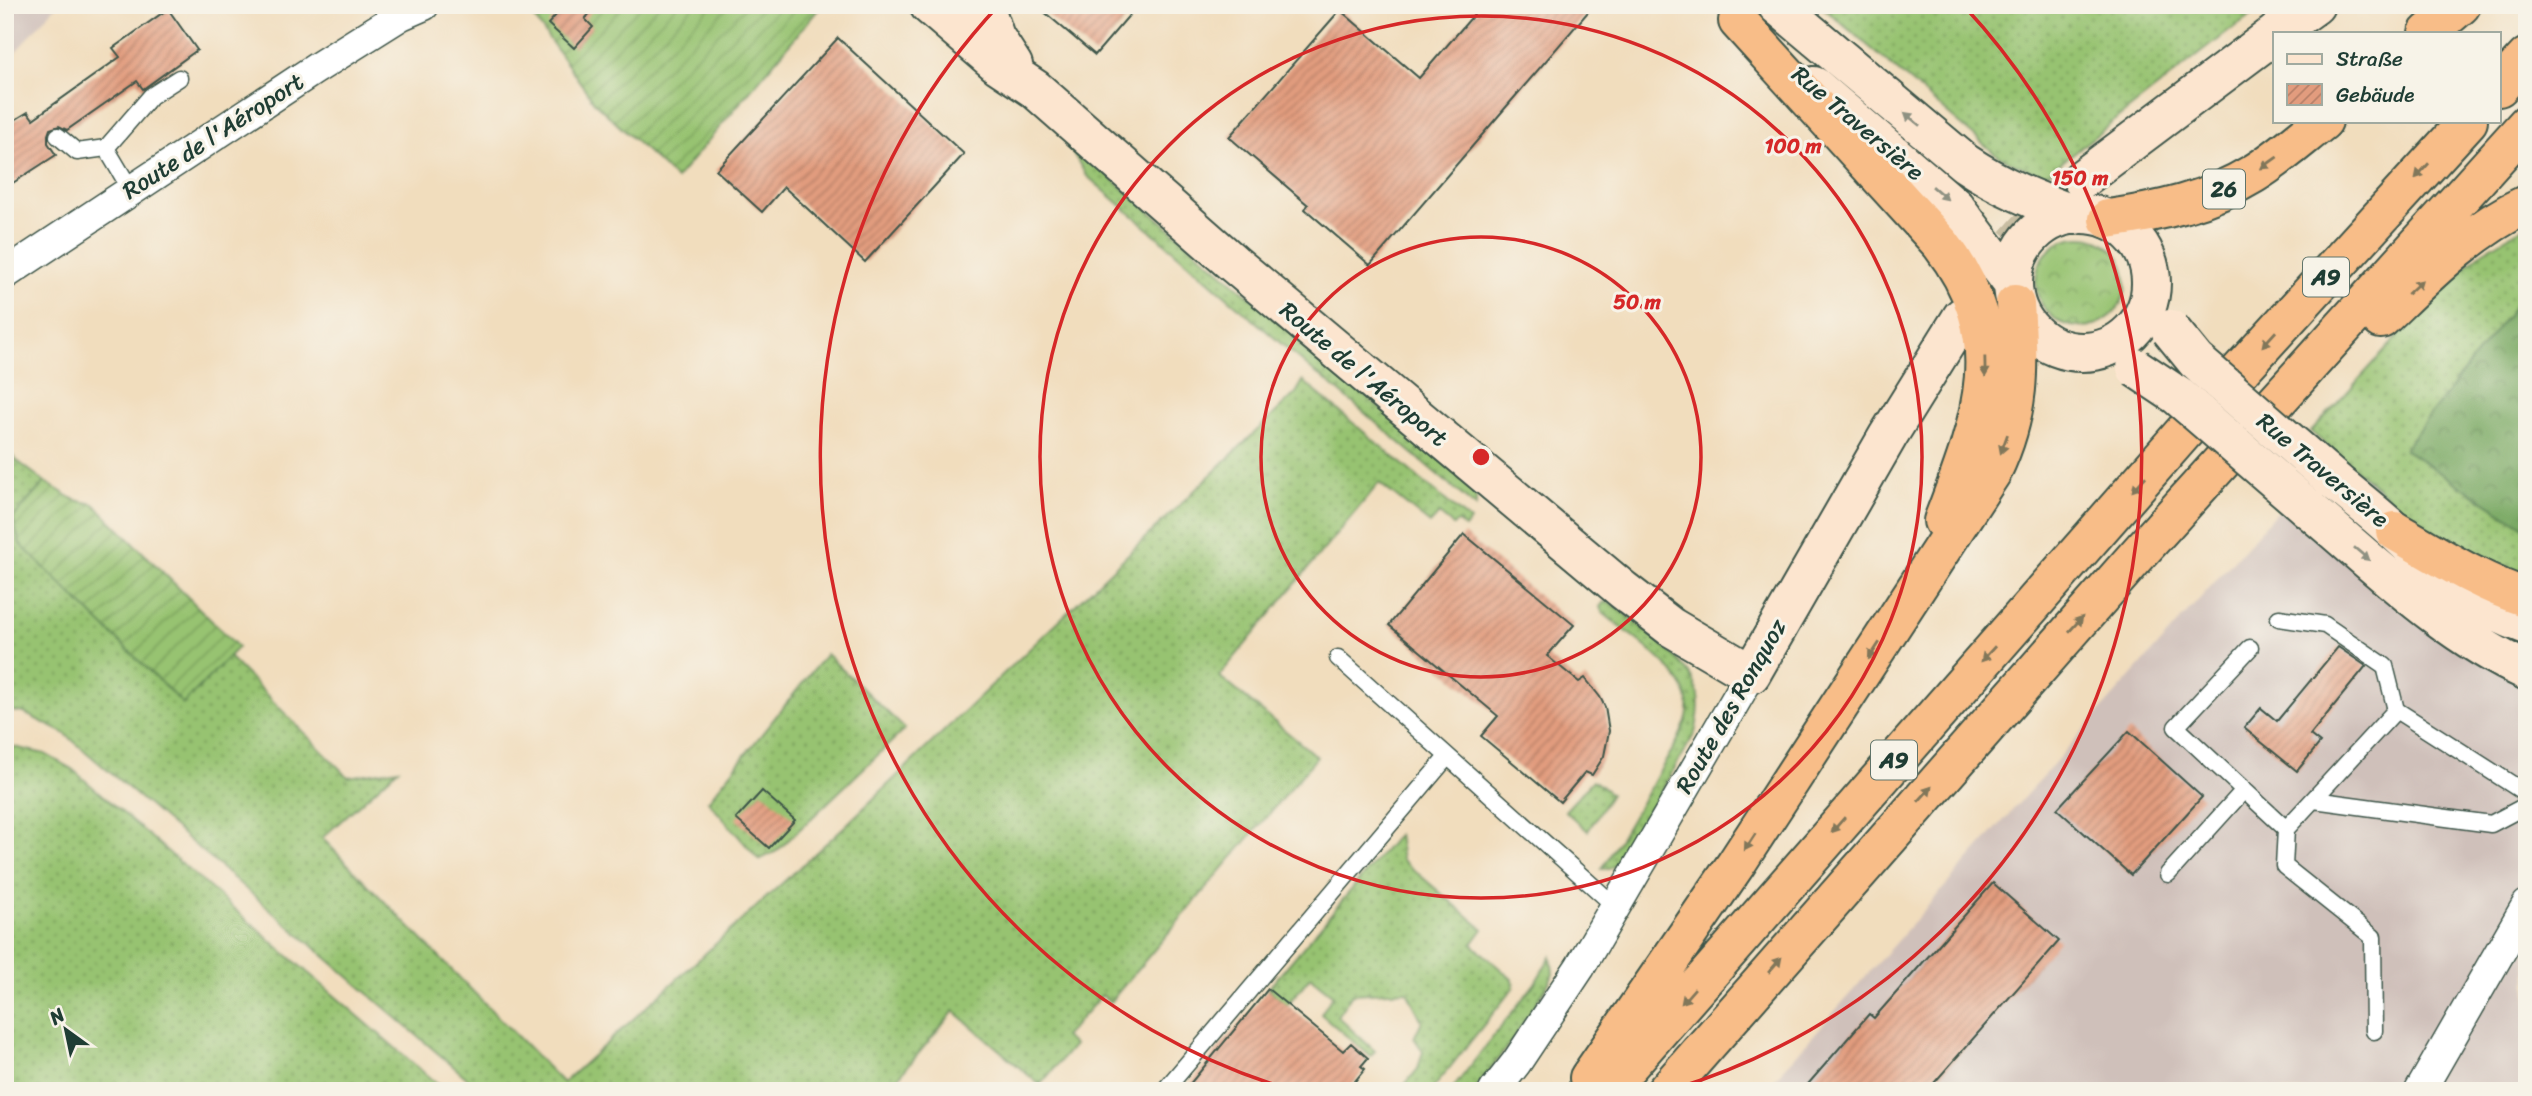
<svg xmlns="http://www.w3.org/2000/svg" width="2532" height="1096" viewBox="0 0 2532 1096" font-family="Sriracha,sans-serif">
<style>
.industrial{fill:#cfc0ba}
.grass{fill:url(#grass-dots);stroke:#5b8052;stroke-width:2}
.forest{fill:url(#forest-crowns);stroke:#4c734c;stroke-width:2}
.park{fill:url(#park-crowns);stroke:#5b8052;stroke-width:2}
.garden{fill:url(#garden-furrows);stroke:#5b8052;stroke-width:2}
.building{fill:url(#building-hatch)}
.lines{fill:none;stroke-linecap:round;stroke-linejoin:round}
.secondary-tunnel{stroke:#c7bda2;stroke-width:38;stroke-dasharray:38 19;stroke-linecap:butt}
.lane-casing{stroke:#3e5549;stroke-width:19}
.street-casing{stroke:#3e5549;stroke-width:33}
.secondary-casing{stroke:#3e5549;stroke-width:42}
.highway-casing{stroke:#3e5549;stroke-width:42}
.lane{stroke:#fff;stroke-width:16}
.street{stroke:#fff;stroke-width:30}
.secondary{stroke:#fce5cf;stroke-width:38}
.highway{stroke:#f8bd88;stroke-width:38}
.secondary-bridge-casing{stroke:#3e5549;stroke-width:42;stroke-linecap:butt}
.secondary-bridge{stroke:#fce5cf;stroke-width:38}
.oneway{fill:#8e9182}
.oneway2{fill:#81775a}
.ring{fill:none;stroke:#d62828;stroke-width:3.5}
.labels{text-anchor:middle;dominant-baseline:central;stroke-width:6;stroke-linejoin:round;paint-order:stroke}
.shield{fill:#f7f3e8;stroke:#60746a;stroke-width:2}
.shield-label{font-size:23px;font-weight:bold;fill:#1f3d34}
.street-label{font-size:24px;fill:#1f3d34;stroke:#f7f3e8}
.centre{fill:#d62828;stroke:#f7f3e8;stroke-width:3.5}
.ring-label{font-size:21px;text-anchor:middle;font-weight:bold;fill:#d62828;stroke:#f7f3e8;stroke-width:6;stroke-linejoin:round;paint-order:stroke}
</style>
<defs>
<pattern id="grass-dots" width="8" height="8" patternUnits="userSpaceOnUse" patternTransform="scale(1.75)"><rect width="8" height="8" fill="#97c371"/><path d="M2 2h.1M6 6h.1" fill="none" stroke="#7ba05e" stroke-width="1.8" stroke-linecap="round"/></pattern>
<pattern id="forest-crowns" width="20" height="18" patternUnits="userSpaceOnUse" patternTransform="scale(1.75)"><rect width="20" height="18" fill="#79a963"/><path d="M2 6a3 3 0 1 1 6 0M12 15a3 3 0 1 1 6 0" fill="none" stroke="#638b52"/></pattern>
<pattern id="park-crowns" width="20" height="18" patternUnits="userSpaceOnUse" patternTransform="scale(1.75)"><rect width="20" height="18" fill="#97c371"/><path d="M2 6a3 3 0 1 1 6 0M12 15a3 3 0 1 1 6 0" fill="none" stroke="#7ba05e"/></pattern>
<pattern id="garden-furrows" width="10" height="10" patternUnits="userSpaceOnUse" patternTransform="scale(1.75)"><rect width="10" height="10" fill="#97c371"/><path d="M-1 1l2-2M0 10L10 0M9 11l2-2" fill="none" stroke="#7ba05e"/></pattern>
<pattern id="building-hatch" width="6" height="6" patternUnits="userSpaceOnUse" patternTransform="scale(1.75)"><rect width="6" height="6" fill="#e29c7e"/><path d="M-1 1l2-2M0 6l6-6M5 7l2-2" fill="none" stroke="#b78068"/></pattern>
</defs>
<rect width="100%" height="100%" fill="#f7f3e8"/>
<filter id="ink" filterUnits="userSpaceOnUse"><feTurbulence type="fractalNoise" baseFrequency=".0143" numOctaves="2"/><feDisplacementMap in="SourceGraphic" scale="14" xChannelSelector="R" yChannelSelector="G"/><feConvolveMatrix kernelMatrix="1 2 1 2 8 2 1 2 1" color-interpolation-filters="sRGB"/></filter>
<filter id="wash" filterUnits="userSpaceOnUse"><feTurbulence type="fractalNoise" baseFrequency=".00686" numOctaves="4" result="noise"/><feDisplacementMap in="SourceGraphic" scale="28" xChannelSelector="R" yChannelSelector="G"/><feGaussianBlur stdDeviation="1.57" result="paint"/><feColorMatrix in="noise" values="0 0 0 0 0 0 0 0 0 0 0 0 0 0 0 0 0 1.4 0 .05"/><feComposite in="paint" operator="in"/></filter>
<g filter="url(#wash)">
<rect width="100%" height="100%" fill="#f1ddbd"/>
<path class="industrial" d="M5,5H57L5,64Z
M2527,233V1091H1764L2319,464Z"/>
<path class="grass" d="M1820,5H2267L2228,32L2044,176L1999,157Z
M1069,146L1075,147L1472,487L1476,497V507L1321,376L1314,372L1086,175Z
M2527,225V289L2404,449L2527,529V584L2451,550L2311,432L2443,287L2482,252Z
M1303,381L1470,521L1465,528L1458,522L1453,525L1439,514L1430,524L1379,483L1219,676L1317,757L1110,1002L1102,995L1064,1037L1074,1045L1040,1085L954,1011L887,1091H482L64,733L24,713L5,710V448L16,460L45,482L13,518L183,703L228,656L348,777L398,769L322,838L563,1083L845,826L1296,393Z
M1604,602L1613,604C1634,622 1685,659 1695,684C1701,701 1699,716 1695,733L1620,862L1609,869H1602L1677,742C1683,729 1690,716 1688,701C1682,668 1626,633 1602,612L1600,607Z
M826,654L905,729L777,851L759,860L708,801Z
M5,745L45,754L72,769L445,1091H5Z
M1593,780L1611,794L1588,831L1565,811Z
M1398,834L1402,860L1483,929L1472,944L1513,980L1514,987L1431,1091H1412L1402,1088L1418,1069L1423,1051L1414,1038L1422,1021L1407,991L1352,994L1337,1016L1375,1051L1370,1056L1321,1014L1333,995L1310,977L1287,1005L1268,989Z
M1551,956L1553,973L1550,981L1513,1039L1474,1091H1451L1535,983Z"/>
<path class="forest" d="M2527,289V529L2404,449Z"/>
<path class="park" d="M2036 282a45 45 0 1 1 90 0a45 45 0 1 1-90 0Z"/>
<path class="garden" d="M525,5H822L676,179L595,103Z
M45,482L75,500L94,504L238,647L183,704L20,544L13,518Z"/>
<g id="blocks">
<path class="building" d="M565,5H597L585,19L593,27L574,48L548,24Z
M1036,5H1138L1095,55Z
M1482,5H1594L1370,265L1305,209L1308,205L1229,137L1340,10L1419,78Z
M168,9L197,50L143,89L137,81L67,130L59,126L50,129L48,135V143L56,155L5,188V126L28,112L33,119L120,57L113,48Z
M838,38L964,154L865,262L784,187L762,212L716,170Z
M1464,534L1574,625L1547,656L1579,682L1585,678L1600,697L1605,707L1609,731L1604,756L1592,775L1585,772L1560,802L1481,736L1498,716L1389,625Z
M2338,647L2366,666L2310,735L2320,743L2297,771L2244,728L2261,708L2277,721Z
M2129,731L2202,797L2131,875L2057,809Z
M762,791L795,820L769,848L736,819Z
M1993,883L2059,941L1927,1091H1802L1869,1014L1874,1018Z
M1268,989L1343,1051L1351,1043L1368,1058L1361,1066L1365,1069L1347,1091H1184Z"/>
</g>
</g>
<g filter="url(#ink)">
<use href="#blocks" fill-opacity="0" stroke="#3e5549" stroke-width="2"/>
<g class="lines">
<path class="secondary-tunnel" d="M1980,289C2009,248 2035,219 2073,186"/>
<g class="lane-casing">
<path id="lane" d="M58,136L77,152L106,148L131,190
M106,148L151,96L179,78
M2279,618L2325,625L2385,666L2396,710
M2250,648L2176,727L2286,829L2396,710L2527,794
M1338,658L1615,906
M2314,800L2491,824L2527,805
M2286,829L2284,866L2373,937L2374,1031
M2168,874L2244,790
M1164,1091L1447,757"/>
</g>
<g class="street-casing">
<path id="street" d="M5,274L315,69L401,15L424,5
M1494,1091L1516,1063L1580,967L1751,674
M2420,1091L2527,905"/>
</g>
<g class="secondary-casing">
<path id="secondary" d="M929,5L999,65L1035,89L1233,263L1623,590L1671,627L1751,674L1888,436L1962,317
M984,5L995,37L1013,65
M1777,5L1965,163C1999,186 2036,201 2075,215
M2276,33L2315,5
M1814,86L1955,207L2012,283
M2082,179L2275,34
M2013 283a69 69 0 1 1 138 0a69 69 0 1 1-138 0Z
M2336,482C2355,498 2376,514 2394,531C2440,573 2466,604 2527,625
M2310,510C2379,568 2444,633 2527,671"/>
</g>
<g class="highway-casing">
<path id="highway" d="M1738,21L1941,244C2014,338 1981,421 1943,521
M2428,33L2461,5
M2499,87L2527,57
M2108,219C2158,212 2209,201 2253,174C2278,159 2300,139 2323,121
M2381,319C2425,277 2470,230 2527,204
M2395,531C2437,555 2480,583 2527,598
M1589,1078L1736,864L1992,472C2021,412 2019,369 2015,304
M1606,1091L2184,432L2468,121
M1666,1091L2140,552L2527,124"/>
</g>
<use href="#lane" class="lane"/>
<use href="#street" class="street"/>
<use href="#secondary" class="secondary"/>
<use href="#highway" class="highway"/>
<g class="secondary-bridge-casing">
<path id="secondary-bridge" d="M2170,329L2196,361L2336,482
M2136,368L2178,396L2310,510"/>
</g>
<use href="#secondary-bridge" class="secondary-bridge"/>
</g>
<defs><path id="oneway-solid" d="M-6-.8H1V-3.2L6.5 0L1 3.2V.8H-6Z" transform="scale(1.75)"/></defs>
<g class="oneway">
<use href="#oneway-solid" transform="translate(1912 119) rotate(-140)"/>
<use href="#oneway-solid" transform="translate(1940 193) rotate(41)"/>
<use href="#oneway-solid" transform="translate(2362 554) rotate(40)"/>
</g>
<g class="oneway2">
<use href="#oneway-solid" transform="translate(2269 163) rotate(145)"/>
<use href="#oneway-solid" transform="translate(2422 171) rotate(132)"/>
<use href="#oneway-solid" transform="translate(2415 287) rotate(-43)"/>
<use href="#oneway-solid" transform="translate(2269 339) rotate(132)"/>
<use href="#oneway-solid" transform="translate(1985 367) rotate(89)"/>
<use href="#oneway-solid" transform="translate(2004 444) rotate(110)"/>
<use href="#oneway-solid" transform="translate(2139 484) rotate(132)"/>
<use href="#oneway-solid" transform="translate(2076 624) rotate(-48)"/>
<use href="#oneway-solid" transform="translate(1874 651) rotate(123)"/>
<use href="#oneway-solid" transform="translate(1988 654) rotate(132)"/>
<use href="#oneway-solid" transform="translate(1925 794) rotate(-48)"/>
<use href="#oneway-solid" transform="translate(1838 825) rotate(131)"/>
<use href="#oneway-solid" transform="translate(1750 842) rotate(123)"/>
<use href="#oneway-solid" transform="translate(1775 965) rotate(-49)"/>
<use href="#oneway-solid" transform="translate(1688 996) rotate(131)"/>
</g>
</g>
<g class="ring">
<circle cx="1481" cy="457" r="220"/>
<circle cx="1481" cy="457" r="441"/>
<path d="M1288 1089A661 661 0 0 1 998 6M1964 6A661 661 0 0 1 1674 1089"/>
</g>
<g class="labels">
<g class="shield">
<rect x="2203" y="169.5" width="42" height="39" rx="5"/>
<rect x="2303" y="257.5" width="46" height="39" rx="5"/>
<rect x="1871" y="740.5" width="46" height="39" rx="5"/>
</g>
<g class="shield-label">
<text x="2224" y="189">26</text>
<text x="2326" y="277">A9</text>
<text x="1894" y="760">A9</text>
</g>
<g class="street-label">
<text transform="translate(1858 123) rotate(40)">Rue Traversière</text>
<text transform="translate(213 136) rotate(-33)">Route de l'Aéroport</text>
<text transform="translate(1364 374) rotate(40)">Route de l'Aéroport</text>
<text transform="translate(2323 470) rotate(40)">Rue Traversière</text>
<text transform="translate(1731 706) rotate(-60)">Route des Ronquoz</text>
</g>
</g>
<circle cx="1481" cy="457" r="10" class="centre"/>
<g class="ring-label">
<text x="1793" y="153">100 m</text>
<text x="2080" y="185">150 m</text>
<text x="1637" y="309">50 m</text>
</g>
<rect width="2532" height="1096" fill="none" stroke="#f7f3e8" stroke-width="28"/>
<rect x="2273" y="32" width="228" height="91" fill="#f7f3e8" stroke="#a1aaa0" stroke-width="2"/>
<rect x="2287" y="54" width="35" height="10" fill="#fce5cf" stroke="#a1aaa0" stroke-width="2"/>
<text x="2336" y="66" font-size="21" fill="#1f3d34">Straße</text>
<rect x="2287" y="84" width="35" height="21" fill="url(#building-hatch)" stroke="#a1aaa0" stroke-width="2"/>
<text x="2336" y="102" font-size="21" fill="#1f3d34">Gebäude</text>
<g transform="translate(66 1030) rotate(327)" stroke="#f7f3e8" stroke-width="5" paint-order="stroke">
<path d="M0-5L12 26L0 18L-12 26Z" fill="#1f3d34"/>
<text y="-10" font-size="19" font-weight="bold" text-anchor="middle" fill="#1f3d34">N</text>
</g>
</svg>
